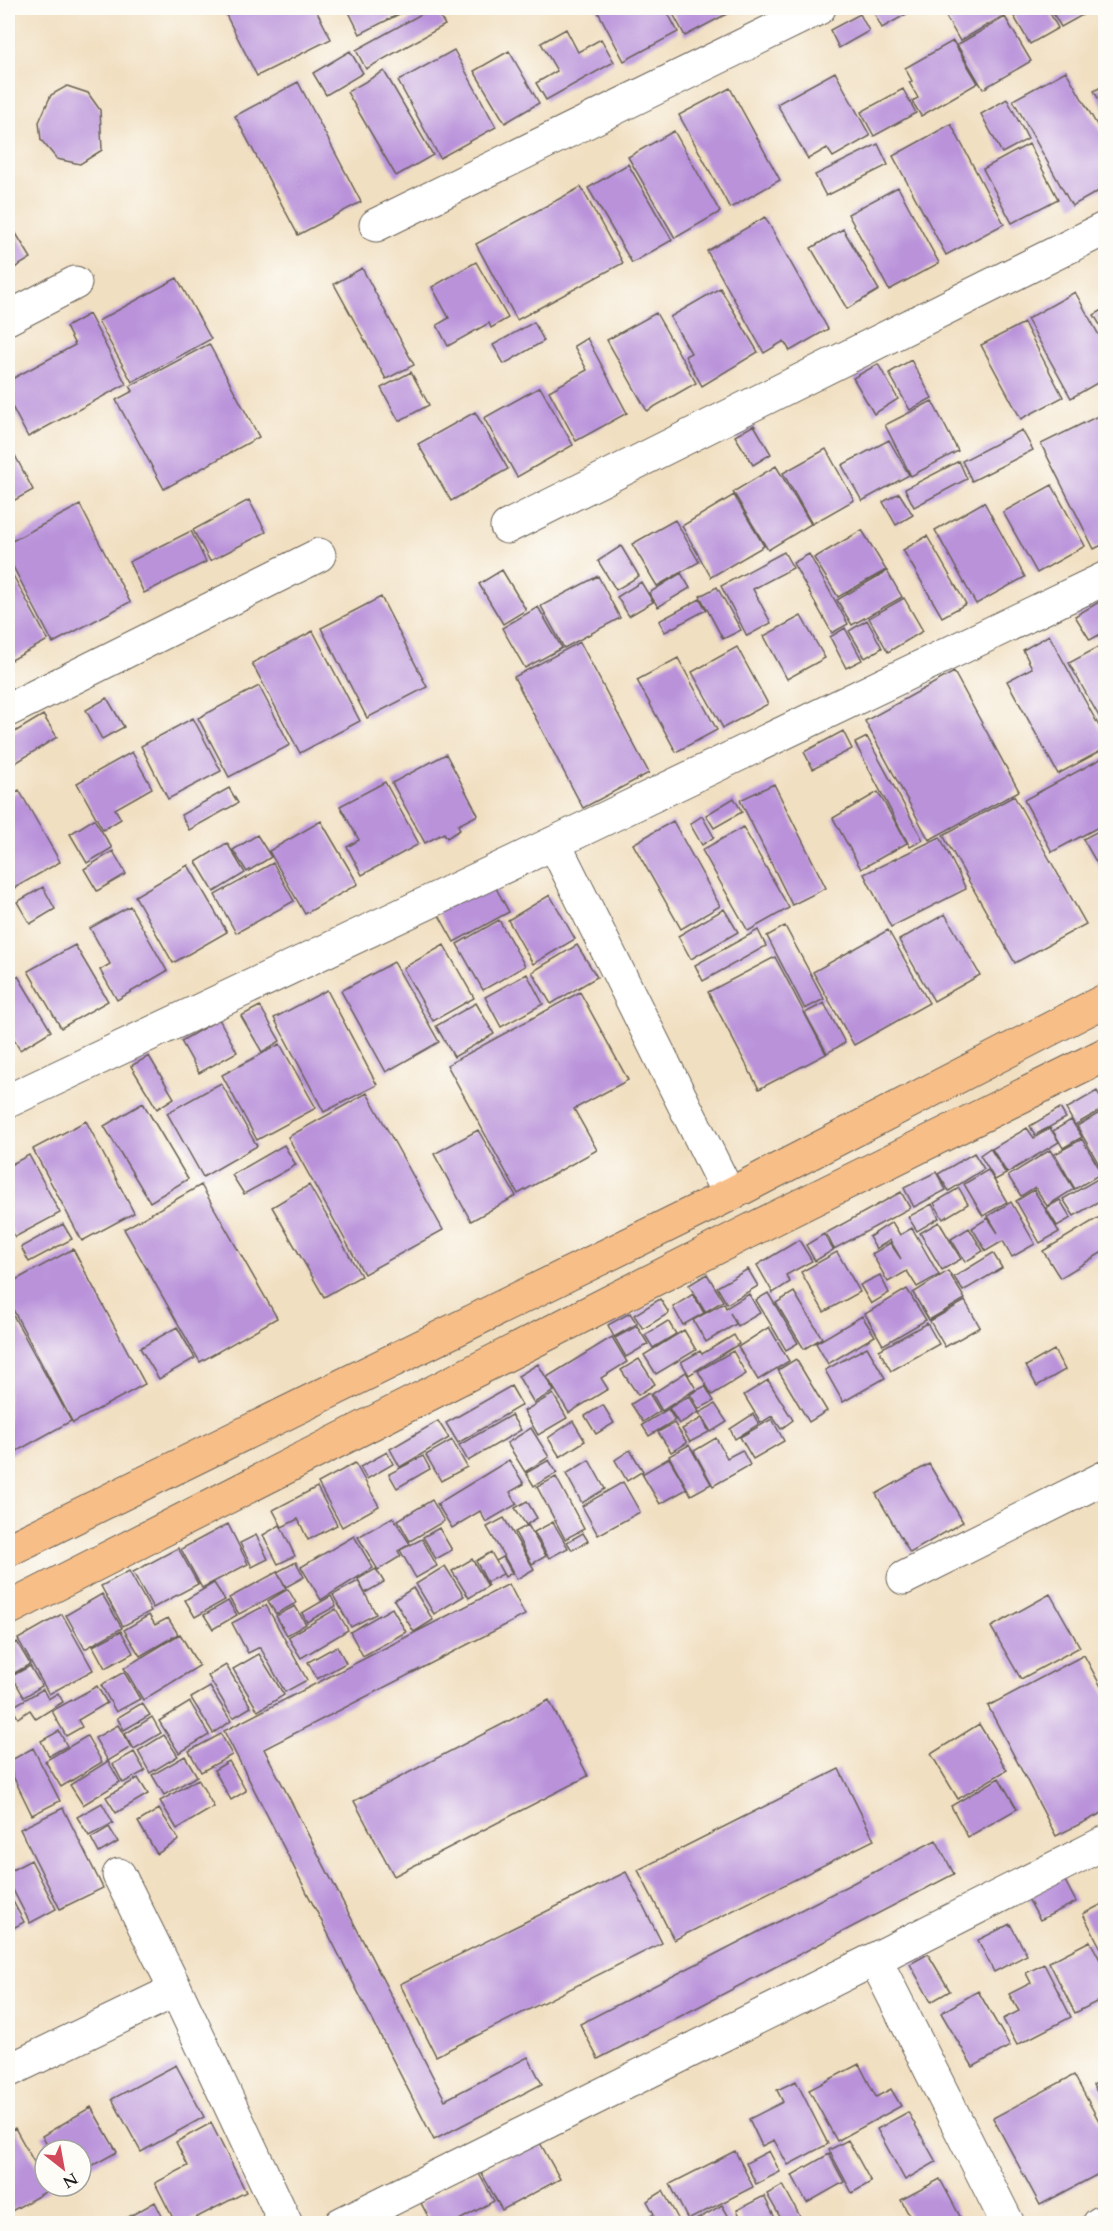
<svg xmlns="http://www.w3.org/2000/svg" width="1113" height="2231" viewBox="0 0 1113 2231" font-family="Cardo,serif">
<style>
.building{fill:#b992da}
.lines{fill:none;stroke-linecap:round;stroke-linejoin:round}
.minor-casing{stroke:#676056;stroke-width:35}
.major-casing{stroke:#676056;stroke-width:35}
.minor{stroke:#fff;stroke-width:33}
.major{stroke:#f7be88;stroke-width:33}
</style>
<rect width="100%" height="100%" fill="#fdfcf7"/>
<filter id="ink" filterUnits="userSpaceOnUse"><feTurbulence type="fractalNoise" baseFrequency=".0167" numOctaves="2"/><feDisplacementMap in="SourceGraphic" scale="12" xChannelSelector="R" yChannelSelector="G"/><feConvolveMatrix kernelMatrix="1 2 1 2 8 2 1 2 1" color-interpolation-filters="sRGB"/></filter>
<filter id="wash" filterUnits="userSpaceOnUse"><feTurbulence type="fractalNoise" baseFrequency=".008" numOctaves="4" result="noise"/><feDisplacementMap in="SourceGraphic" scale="24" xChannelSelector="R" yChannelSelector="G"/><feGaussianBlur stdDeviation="1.35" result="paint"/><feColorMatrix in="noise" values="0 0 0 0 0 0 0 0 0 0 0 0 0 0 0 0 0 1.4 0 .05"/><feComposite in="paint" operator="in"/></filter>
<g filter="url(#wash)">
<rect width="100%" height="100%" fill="#f1dfc1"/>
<g id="blocks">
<path class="building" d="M227,8H315L331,39L257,76L223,9Z
M347,8H411L360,34Z
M432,8H435L445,25L366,69L356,50Z
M596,8H665L678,32L624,61Z
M670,8H738L685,36Z
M879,8H917L882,28L873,11Z
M959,8H998L1003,16L960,41L945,15Z
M1009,8H1047L1058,28L1030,44Z
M1050,8H1095L1061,27Z
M860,14L869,31L839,48L830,30Z
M1005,17L1031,61L983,89L957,45Z
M566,29L578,52L601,39L614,62L546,100L536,83L557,71L541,43Z
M953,41L978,83L921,116L912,101L918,98L909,82L912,81L905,68Z
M454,50L496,127L440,158L398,81Z
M350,51L363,73L326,95L313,73Z
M509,51L539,103L505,123L474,71Z
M384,71L433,155L396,176L347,92Z
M1066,71L1106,141V187L1072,206L1013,100Z
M835,72L870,136L833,157L827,148L808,159L777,104Z
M298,82L361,202L298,235L235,116Z
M1106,84V112L1094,91Z
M67,86L88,93L100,110L102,150L80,164L57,159L41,140L39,122L51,95Z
M730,88L780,180L730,208L679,115Z
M903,89L916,113L874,136L861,112Z
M1007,99L1028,139L1002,153L981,114Z
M951,124L1004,224L946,255L893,156Z
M674,131L720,212L675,238L628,157Z
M878,144L888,165L826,196L815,175Z
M1029,144L1058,199L1012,223L983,169Z
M628,164L672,240L632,263L588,188Z
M581,187L623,263L517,320L476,244Z
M898,187L939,263L889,290L848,214Z
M765,217L828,329L790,351L784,341L764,353L707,251Z
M9,222L31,258L13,269L8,259Z
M843,229L879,290L847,309L811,248Z
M476,262L508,318L491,328L489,323L448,346L437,325L449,318L432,287Z
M362,268L414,365L386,379L334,284Z
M177,278L211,339L132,382L98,321Z
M720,288L758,352L702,386L685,356L691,353L670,317Z
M1075,292L1106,348V378L1071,398L1027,319Z
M1106,308V335L1094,315Z
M656,313L696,383L647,411L607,340Z
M89,314L126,384L28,437L8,399V381L75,345L66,327Z
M534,322L544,341L504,364L493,345Z
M1024,323L1063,397L1021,419L981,345Z
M587,338L627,413L576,441L549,391L587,370L574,346Z
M209,344L259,437L164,489L116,400L133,391L130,386Z
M911,360L932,398L910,410L889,373Z
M878,364L898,399L874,414L853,378Z
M411,372L429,405L399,421L381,388Z
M540,387L573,445L517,477L484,418Z
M932,401L958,451L911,476L885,425Z
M475,412L508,469L451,501L418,444Z
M1102,414L1106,421V543L1094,549L1041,444Z
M754,425L771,454L753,465L735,436Z
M1022,430L1033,450L972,481L962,461Z
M889,440L909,475L862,501L842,465Z
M8,442L33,490L13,501L8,490Z
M826,449L854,500L812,524L783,473Z
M959,461L967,479L914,507L905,489Z
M776,466L811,524L768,550L733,492Z
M1052,485L1085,546L1037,573L1003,512Z
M899,493L913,515L896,525L883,502Z
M734,495L764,546L711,577L682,526Z
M249,500L266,532L210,561L193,530Z
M984,502L1025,577L976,604L935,530Z
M80,505L130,602L53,643L8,557V543Z
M675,520L699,562L657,586L632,544Z
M862,530L886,570L838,597L814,558Z
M191,531L206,562L144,593L129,562Z
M927,536L966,604L942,617L903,550Z
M621,546L639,576L616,590L598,561Z
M784,552L793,568L753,589L771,623L747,636L721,586Z
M809,554L848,624L832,633L793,563Z
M8,566L48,640L8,662Z
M502,570L526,610L503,624L479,584Z
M887,571L902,597L852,625L837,600Z
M681,573L690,588L658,607L649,593Z
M598,576L620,618L564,648L541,606Z
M641,582L653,602L629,616L617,597Z
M717,587L741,630L723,639L700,596Z
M381,597L427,687L367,718L321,628Z
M904,598L923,631L888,652L869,618Z
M1106,598V631L1090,640L1075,616Z
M700,599L706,610L665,632L659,621Z
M538,607L562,648L525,668L502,628Z
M801,616L825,658L787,679L764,636Z
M867,620L882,648L865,658L849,631Z
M845,628L862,660L846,668L830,637Z
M313,631L360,721L300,753L252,663Z
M1049,635L1106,739V748L1058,774L1007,681L1032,668L1023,650Z
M580,642L649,773L583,808L514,677Z
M1106,643V729L1069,663Z
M737,647L768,704L723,728L692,672Z
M678,658L717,730L676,752L637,680Z
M954,672L1019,791L929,840L865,721Z
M259,686L290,745L229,777L198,718Z
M107,698L124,727L102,739L86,710Z
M43,715L57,737L14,764L8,753V736Z
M193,718L221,771L168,799L141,746Z
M843,731L852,749L813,769L804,752Z
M867,737L923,840L910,847L855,743Z
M132,752L152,788L115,809L121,819L103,830L77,783Z
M446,754L478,815L458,825L460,830L447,838L444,833L425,843L392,783Z
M1106,756V823L1052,852L1024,800Z
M385,782L419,844L362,875L347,847L359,840L340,806Z
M774,784L826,888L792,905L740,800Z
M229,788L238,803L189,830L181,815Z
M19,790L60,862L11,890L8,884V797Z
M878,792L907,843L861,869L833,818Z
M1014,796L1086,924L1015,963L943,835Z
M734,798L742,812L714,828L706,815Z
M702,816L714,837L702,845L690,824Z
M94,819L112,848L87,863L70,834Z
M321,821L358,884L305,914L269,851Z
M673,821L720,906L681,929L633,844Z
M743,827L789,908L748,931L702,850Z
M1104,828L1106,832V879L1083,839Z
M257,835L271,857L247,872L233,850Z
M940,837L966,889L891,927L864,874Z
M227,843L245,873L214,892L196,862Z
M113,851L126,874L97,891L84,869Z
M273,863L294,901L236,933L215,895Z
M188,865L227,932L173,963L135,896Z
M490,877L509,912L454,942L435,908Z
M43,887L55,909L30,924L17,902Z
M550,895L575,939L533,964L508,920Z
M130,906L167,971L117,1000L100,970L110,964L90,928Z
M724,909L738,932L691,959L678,936Z
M945,914L980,975L934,1001L899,940Z
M499,920L525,966L483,990L457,944Z
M785,926L824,999L805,1009L767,936Z
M758,930L766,946L703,981L695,965Z
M888,930L929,1003L854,1045L813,972Z
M75,945L108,1001L61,1028L28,971Z
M444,945L474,998L433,1021L403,968Z
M577,945L597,977L551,1004L532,972Z
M775,957L826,1054L759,1089L708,992Z
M394,962L439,1042L386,1072L341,991Z
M527,974L543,1004L501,1027L485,997Z
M18,976L51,1031L20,1050L8,1029V982Z
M327,990L377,1085L324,1112L274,1018Z
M580,992L628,1080L574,1109L597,1150L518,1194L447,1065Z
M476,1003L494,1034L454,1057L436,1026Z
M824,1003L845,1043L827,1053L805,1013Z
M260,1006L280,1041L262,1052L241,1016Z
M219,1019L237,1052L199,1073L181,1041Z
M280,1044L316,1108L257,1140L222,1075Z
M149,1056L174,1098L157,1109L131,1066Z
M221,1083L257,1146L203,1177L167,1113Z
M1097,1091L1106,1107L1075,1125L1066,1109Z
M367,1093L443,1230L364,1274L288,1137Z
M143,1103L188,1179L150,1202L104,1126Z
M1060,1108L1066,1118L1035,1135L1030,1126Z
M1103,1111L1106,1115V1163L1100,1166L1077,1126Z
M1071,1120L1082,1137L1063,1148L1053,1131Z
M86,1121L134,1213L82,1241L33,1149Z
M1027,1128L1034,1138L1050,1128L1059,1142L1007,1173L992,1149Z
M478,1130L516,1196L471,1221L434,1154Z
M1082,1139L1102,1173L1075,1189L1055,1154Z
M284,1145L296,1165L244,1194L232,1175Z
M990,1148L1006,1174L995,1180L980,1155Z
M1050,1150L1074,1189L1047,1206L1035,1187L1021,1196L1008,1176Z
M974,1153L984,1169L949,1191L938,1174Z
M29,1155L60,1213L15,1237L8,1224V1166Z
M988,1170L1007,1202L983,1216L964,1184Z
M936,1172L946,1190L914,1207L904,1188Z
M1106,1174V1197L1074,1216L1063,1199Z
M201,1185L277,1318L200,1362L124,1229Z
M309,1185L361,1276L324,1297L272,1207Z
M959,1188L968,1204L943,1219L934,1203Z
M1034,1190L1059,1232L1040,1243L1016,1201Z
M901,1192L910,1208L834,1249L826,1233Z
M1060,1200L1071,1218L1057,1226L1046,1208Z
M1011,1202L1035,1244L1012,1257L1003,1241L986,1251L972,1228L988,1218L998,1233L988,1216Z
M932,1204L939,1218L917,1231L908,1217Z
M1106,1213V1250L1060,1278L1043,1251Z
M892,1222L900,1235L912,1228L939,1275L917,1287L907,1271L888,1282L872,1254L890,1243L901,1259L890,1240L876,1249L869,1237Z
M939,1222L961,1259L942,1270L920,1233Z
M63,1224L72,1239L29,1262L21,1247Z
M969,1228L983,1251L965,1262L951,1239Z
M824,1234L833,1250L815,1261L806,1245Z
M799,1240L812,1261L786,1275L790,1282L773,1293L757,1265Z
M73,1249L145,1384L73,1423L8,1300V1284Z
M837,1252L860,1292L824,1312L801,1272Z
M993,1253L1002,1268L963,1291L954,1277Z
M748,1269L758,1286L727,1304L717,1287Z
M948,1271L965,1299L929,1320L913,1293Z
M707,1274L723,1301L705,1312L689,1285Z
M880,1275L889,1293L871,1304L860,1285Z
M907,1289L926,1320L883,1345L865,1314Z
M794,1292L822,1338L804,1349L776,1303Z
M768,1293L798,1343L786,1350L756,1300Z
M693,1294L704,1313L683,1325L673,1307Z
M749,1294L760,1313L738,1326L730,1313L736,1324L706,1342L693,1320L724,1303L726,1308Z
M660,1299L669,1313L643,1329L634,1315Z
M965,1301L980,1327L945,1347L930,1321Z
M8,1306L71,1421L8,1456Z
M630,1313L637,1324L614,1337L608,1325Z
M862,1316L875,1336L828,1364L816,1343Z
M668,1321L676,1334L653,1348L645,1335Z
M927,1323L939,1344L891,1371L879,1350Z
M637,1326L648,1344L626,1357L615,1338Z
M177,1327L195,1358L159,1379L140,1348Z
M769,1327L789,1361L758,1380L738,1347Z
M684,1330L696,1350L656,1374L644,1355Z
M734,1335L739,1344L689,1375L681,1362L700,1351L702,1354Z
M612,1337L627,1362L601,1378L608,1389L569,1413L547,1377Z
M867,1347L885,1378L843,1402L825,1370Z
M1054,1350L1065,1370L1037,1386L1026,1366Z
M733,1351L746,1374L712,1395L698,1371Z
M639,1359L655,1384L638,1395L621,1370Z
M796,1359L827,1411L809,1422L778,1370Z
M538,1364L554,1391L534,1403L518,1376Z
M686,1372L696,1389L662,1411L652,1394Z
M768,1380L793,1420L781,1429L772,1416L761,1423L744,1395Z
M511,1386L522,1405L458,1443L446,1423Z
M705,1386L714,1401L699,1409L690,1394Z
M649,1393L660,1411L643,1422L631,1404Z
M553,1394L567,1418L538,1435L524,1411Z
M689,1396L699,1412L679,1424L669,1408Z
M715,1404L727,1422L711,1432L699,1413Z
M603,1405L614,1423L596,1434L585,1416Z
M668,1409L675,1420L649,1436L642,1425Z
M753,1414L759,1424L735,1439L730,1429Z
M511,1415L521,1430L468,1461L459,1445Z
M702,1418L709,1432L690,1442L682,1429Z
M772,1419L784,1441L753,1459L740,1437Z
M438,1421L449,1438L400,1467L390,1449Z
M573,1421L585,1441L560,1457L548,1438Z
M674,1423L687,1443L671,1452L658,1432Z
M531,1428L549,1457L525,1472L507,1443Z
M716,1438L727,1458L742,1450L750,1465L713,1486L694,1451Z
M452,1440L467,1467L441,1481L426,1455Z
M689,1445L711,1484L691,1495L669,1456Z
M630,1450L643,1471L627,1481L615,1460Z
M387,1452L393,1464L367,1479L360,1467Z
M423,1456L430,1469L397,1488L389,1474Z
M669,1458L687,1489L660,1504L642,1474Z
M509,1460L524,1484L510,1492L517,1504L486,1522L480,1511L452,1528L437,1504Z
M549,1460L557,1473L534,1486L526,1473Z
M589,1460L605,1489L582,1503L566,1474Z
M355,1463L379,1506L342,1527L318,1483Z
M929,1464L963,1522L910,1553L876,1494Z
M556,1477L584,1529L565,1539L537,1487Z
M623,1482L640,1512L598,1535L582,1506Z
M317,1487L337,1525L308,1540L298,1519L282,1527L273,1510Z
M432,1500L444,1521L410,1541L398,1520Z
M527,1501L537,1518L526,1525L515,1508Z
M393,1517L410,1544L398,1551L401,1556L378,1570L358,1537Z
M504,1518L534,1569L517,1579L487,1527Z
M553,1522L568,1548L549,1558L534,1532Z
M228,1524L248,1564L202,1588L181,1549Z
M280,1525L295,1556L278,1564L263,1535Z
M528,1525L546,1556L532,1564L515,1532Z
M439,1528L452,1550L436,1559L423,1537Z
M583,1533L588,1541L572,1550L567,1542Z
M256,1535L268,1559L252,1567L240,1543Z
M354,1536L373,1568L321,1600L301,1567Z
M422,1539L437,1566L416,1578L400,1550Z
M178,1548L198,1584L153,1608L133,1572Z
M491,1552L503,1574L487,1582L476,1561Z
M503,1557L512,1573L505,1577L496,1561Z
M472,1559L488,1586L469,1598L452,1571Z
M296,1562L304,1577L286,1587L277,1572Z
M445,1566L464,1596L434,1614L416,1584Z
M376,1569L384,1582L365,1593L358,1579Z
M129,1571L151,1611L123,1626L101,1586Z
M277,1572L286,1589L239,1614L229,1598Z
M358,1581L376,1614L351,1627L333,1595Z
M214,1583L225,1600L195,1617L185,1600Z
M509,1584L525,1615L264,1749L445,2100L528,2057L542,2084L434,2140L224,1731Z
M413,1588L433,1620L414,1632L394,1600Z
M288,1589L296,1603L276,1614L268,1601Z
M102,1594L122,1628L85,1649L66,1615Z
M1050,1594L1080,1647L1021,1679L991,1627Z
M331,1596L336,1606L307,1622L302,1613Z
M228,1601L237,1615L213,1629L204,1615Z
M266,1605L307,1680L285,1692L260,1647L248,1653L232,1623Z
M295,1606L306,1624L287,1635L276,1616Z
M392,1608L406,1632L363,1656L350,1632Z
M336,1609L348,1630L301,1658L288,1637Z
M62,1614L93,1670L49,1694L18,1639Z
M149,1615L155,1625L168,1618L178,1634L140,1656L124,1630Z
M121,1631L133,1653L105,1668L93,1646Z
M180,1634L199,1666L143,1700L124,1668Z
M17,1642L30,1664L8,1677V1648Z
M337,1646L346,1663L317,1679L308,1662Z
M259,1654L284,1695L258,1711L233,1669Z
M1084,1655L1106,1696V1811L1056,1836L988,1706Z
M226,1665L251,1707L233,1718L208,1676Z
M30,1666L42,1686L24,1697L12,1676Z
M124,1672L140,1699L116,1712L101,1685Z
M97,1686L107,1703L78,1720L82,1727L66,1736L52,1711Z
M210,1687L231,1721L213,1733L191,1698Z
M43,1689L48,1699L58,1693L63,1702L36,1719L30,1710L18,1718L12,1707Z
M549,1700L588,1776L394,1876L354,1801Z
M190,1702L209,1735L179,1753L159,1721Z
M142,1703L150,1715L124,1730L117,1718Z
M152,1717L161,1733L134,1749L125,1734Z
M979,1724L1007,1770L958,1799L931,1754Z
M118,1725L131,1747L108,1761L95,1738Z
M59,1731L67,1746L49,1756L41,1741Z
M221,1734L232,1755L201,1772L189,1751Z
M164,1735L178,1756L150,1773L138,1751Z
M87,1736L102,1762L61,1787L45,1761Z
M33,1748L60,1801L32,1815L8,1766V1762Z
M134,1752L145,1771L123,1783L113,1764Z
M185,1756L197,1776L164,1795L152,1775Z
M108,1761L120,1782L83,1805L70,1785Z
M229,1761L246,1791L231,1800L214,1770Z
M839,1769L874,1840L674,1940L638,1870Z
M138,1778L148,1794L116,1813L106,1797Z
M999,1778L1017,1809L968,1837L951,1806Z
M198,1779L214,1807L177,1829L160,1801Z
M102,1803L113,1823L89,1836L77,1817Z
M63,1808L103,1888L60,1909L20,1829Z
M159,1809L179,1840L157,1854L138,1822Z
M109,1827L118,1842L99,1853L91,1838Z
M936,1840L954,1874L598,2059L580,2024Z
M31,1860L56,1909L30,1923L8,1880V1872Z
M626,1872L662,1943L436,2056L400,1984Z
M1063,1877L1076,1902L1040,1920L1026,1895Z
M8,1892L24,1922L8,1931Z
M1106,1902V1958L1083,1914Z
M1010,1924L1027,1955L994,1972L978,1940Z
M1090,1941L1106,1971V1997L1075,2013L1049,1962Z
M928,1954L950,1991L931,2002L910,1964Z
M1044,1964L1071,2017L1017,2045L1003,2019L1019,2011L1009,1994L1031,1983L1026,1973Z
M978,1991L1010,2046L973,2067L941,2013Z
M859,2064L876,2097L891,2089L901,2106L837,2141L809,2090Z
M176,2065L204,2117L141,2152L112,2099Z
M1074,2075L1106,2134V2170L1040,2205L993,2118Z
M1106,2078V2107L1093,2085Z
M796,2081L828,2144L788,2165L774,2140L762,2146L749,2119L783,2102L777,2090Z
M91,2107L117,2152L81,2172V2150H50L42,2136Z
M908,2112L936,2162L905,2180L877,2129Z
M211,2123L246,2192L184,2224H176L155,2183L188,2166L176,2142Z
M15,2128L45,2182V2186L49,2190L8,2213V2132Z
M848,2140L871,2182L852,2193L829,2150Z
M539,2141L560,2179L502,2210L481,2172Z
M735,2151L753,2187L688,2220L670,2184Z
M769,2151L780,2172L756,2184L746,2163Z
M829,2154L844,2182L807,2203L792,2175Z
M478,2172L494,2201L452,2224H432L421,2203Z
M940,2179L964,2224H914L901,2200Z
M783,2185L804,2224H784L767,2194Z
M663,2191L681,2224H638L654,2214L647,2201Z
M764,2196L778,2224H744L737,2210Z
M155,2202L166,2224H116Z
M722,2205L733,2224H689Z"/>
</g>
</g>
<g filter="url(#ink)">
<use href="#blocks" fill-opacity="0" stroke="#676056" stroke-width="1.5"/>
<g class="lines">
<g class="minor-casing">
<path id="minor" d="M376,225L819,8
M8,318L75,283
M507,527L1106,228
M8,710L319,555
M554,843L729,1195
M8,1101L554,843L1106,578
M904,1578L1106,1477
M119,1875L176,1990L286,2224
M875,1959L1008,2224
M8,2071L176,1990
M341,2224L875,1959L1106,1842
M1099,2224L1106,2220"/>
</g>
<g class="major-casing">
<path id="major" d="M8,1550L729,1195L1106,1000
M8,1609L747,1232L1106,1054"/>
</g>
<use href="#minor" class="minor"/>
<use href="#major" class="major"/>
</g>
</g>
<rect width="1113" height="2231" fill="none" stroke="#fdfcf7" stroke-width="30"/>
<g transform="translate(63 2168) rotate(149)"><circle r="28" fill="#fdfcf7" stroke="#a3a29f" stroke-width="1.5"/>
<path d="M0-4.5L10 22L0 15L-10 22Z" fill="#d1495b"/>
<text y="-9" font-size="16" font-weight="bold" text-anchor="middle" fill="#1c1c1c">N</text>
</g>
</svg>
